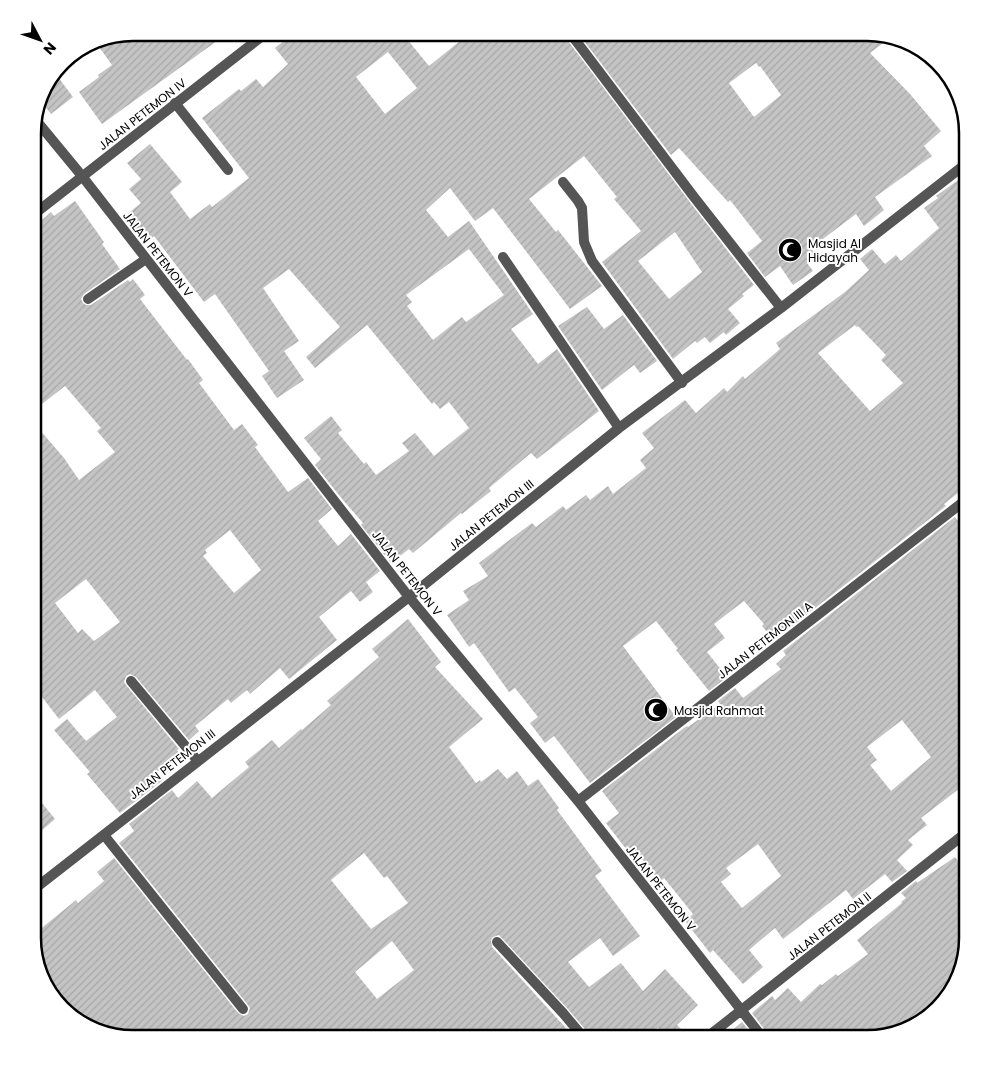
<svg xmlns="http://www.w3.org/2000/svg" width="1000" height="1071" viewBox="0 0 1000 1071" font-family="Poppins,sans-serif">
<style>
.building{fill:url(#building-hatch);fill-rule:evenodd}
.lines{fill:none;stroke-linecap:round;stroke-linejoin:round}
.lane{stroke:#555;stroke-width:10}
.street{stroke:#555;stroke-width:10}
.labels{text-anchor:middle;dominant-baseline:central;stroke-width:4;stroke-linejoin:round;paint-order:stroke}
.street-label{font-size:12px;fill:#000;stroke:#fff}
.poi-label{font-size:12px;fill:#000;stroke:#fff;text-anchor:start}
.rim{fill:none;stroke:#000;stroke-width:2.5}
</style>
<defs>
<pattern id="building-hatch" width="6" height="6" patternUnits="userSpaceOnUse" patternTransform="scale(1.25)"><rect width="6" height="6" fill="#c4c4c4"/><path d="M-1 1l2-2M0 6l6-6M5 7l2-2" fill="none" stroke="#a7a7a7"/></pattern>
</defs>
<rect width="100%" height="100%" fill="#fff"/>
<path class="building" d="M139,32L228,33L102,124L79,92L99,77L98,75L112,65L94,40L119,35L124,43Z
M294,33H402L429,66L470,33H563L565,37L689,201L754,285L742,294L744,296L728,309L740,323L726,335L724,332L710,343L705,337L697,343L695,341L673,359L602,262L641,231L614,199L617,197L584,156L529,199L556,232L558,230L602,286L570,309L493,208L475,221L450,188L426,210L448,237L469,221L533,314L511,329L538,364L557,349L599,411L537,459L531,453L489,488L491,491L462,514L461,513L413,553L409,549L391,563L361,525L363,523L343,500L315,465L321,459L304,438L331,416L342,430L338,433L364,464L366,462L376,475L409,451L402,443L415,433L434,456L469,428L449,402L440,409L434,402L432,404L367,325L315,368L306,357L340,327L289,269L263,288L299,341L284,351L304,380L277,398L262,376L269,371L215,294L204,302L154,236L146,243L124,217L141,203L129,189L141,179L127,163L150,144L182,182L170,192L190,219L210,204L212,207L249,178L202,118L239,89L241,91L256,79L263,87L288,64L275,48ZM388,52L417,88L385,114L356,77ZM675,232L702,272L669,299L638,261ZM469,249L504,295L466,322L462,317L433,340L407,306L412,302L406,295Z
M578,33H873L891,37L870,53L910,94L941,131L924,146L932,156L875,197L884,210L864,226L856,214L811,248L817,256L807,263L813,271L793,285L780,266L765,277L747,253L762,241L730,200L728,202L679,148L671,155ZM756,63L759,67L760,66L781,95L754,117L729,83Z
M55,73L73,97L51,114L40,100L43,88Z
M968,173V485L944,504L946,506L774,640L762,626L764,624L744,601L714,624L725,638L707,652L727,677L709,691L676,650L678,649L656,621L623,646L676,717L590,783L554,736L545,743L530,723L538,717L515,688L509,692L474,643L469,647L447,615L469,600L463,591L488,576L479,563L532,523L536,527L563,506L566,510L586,495L590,500L608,486L613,494L646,468L640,460L654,448L642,433L685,400L696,413L724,388L727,392L743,376L745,379L780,349L776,343L845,292L869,270L860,259L872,249L885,264L896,255L901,261L939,228L924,208L938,198L936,196ZM855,325L856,327L858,326L886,355L881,360L903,383L870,411L818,353Z
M75,201L104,242L102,244L120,269L84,294L81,299L83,303L86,305H91L128,280L130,282L133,279L145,295L140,299L187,360L188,359L203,380L199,383L234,430L242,424L258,445L255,447L288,492L308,478L332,509L318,521L338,546L351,534L380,571L366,582L373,592L360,602L351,591L319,617L337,640L289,679L280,668L250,694L247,690L231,703L228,699L195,726L199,731L189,740L136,677L130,674L126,676L124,682L126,685L179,749L177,750L179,753L157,772L163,780L120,813L87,774L90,772L54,730L67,719L86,741L117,717L95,690L59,719L42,697L33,705V633L39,628L33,619V422L64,458L79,480L115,452L97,431L101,428L65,386L33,411V228L51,212L54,216ZM230,530L261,570L234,593L203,556L207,553L205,550ZM86,579L120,622L94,641L82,629L78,633L55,603Z
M587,307L604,329L623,315L657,361L640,373L634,365L602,390L558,326Z
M955,517L968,533V782L921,818L927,825L908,840L913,845L897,860L907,871L892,882L885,874L853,899L846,890L783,939L775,928L749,950L763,967L743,984L713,950L710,953L685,921L693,914L664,878L660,882L638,854L633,858L606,823L619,813L602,791L684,728L687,726L688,727L720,704L718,701L735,688L743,698L781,669L776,664L786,655L783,651ZM902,720L931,757L891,791L870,765L877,760L867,747ZM758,844L781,876L742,908L721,882L731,874L726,868Z
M408,619L441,662L435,667L483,719L449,747L476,783L480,780L481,782L498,769L507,779L517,771L528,786L538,779L559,808L557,810L602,871L595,876L640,936L613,956L600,938L568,962L589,987L621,963L643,991L665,969L698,1005L677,1025L681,1029L668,1038H666L658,1028L644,1038H591L589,1034L568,1009L499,935L493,937L491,940L492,947L575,1038H133L89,1028L55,1001L32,936L76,900L78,903L104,881L97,872L114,858L238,1013L244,1016L248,1014L250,1008L248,1005L119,843L134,831L129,824L172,790L178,798L197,781L212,798L249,767L245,762L272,740L279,748L301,729L302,730L331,705L327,701L379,657L372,649ZM364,853L384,878L387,876L408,903L371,929L331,880ZM392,941L414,970L377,999L355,972Z
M33,792L55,819L40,832L33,822Z
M968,855V938L957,982L928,1018L867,1038H770L768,1034L752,1013L772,996L775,1000L788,988L801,1002L820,984L822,985L836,974L838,976L868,954L857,940L902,903L901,902L906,898L901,893L916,881L917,883L955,857L959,862Z
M742,1022L755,1038H723Z"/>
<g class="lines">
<path class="lane" d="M175,103L228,170
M563,182L578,201L582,208L584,242L592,261L682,383
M104,835L243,1009"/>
<path class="street" d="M570,33L694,197L781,308
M35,119L82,176L409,597L578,801L763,1038
M33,215L266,33
M503,257L619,428
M88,299L146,259
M131,681L197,760
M578,801L967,499
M33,890L409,597L619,428L781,308L967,163
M497,942L563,1013L584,1038
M706,1038L967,832"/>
</g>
<defs>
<g id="mosque-disc" transform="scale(1.25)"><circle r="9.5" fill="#000" stroke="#fff"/><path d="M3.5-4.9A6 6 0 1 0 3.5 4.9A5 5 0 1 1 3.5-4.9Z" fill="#fff"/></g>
</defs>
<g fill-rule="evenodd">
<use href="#mosque-disc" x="790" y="250"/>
<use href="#mosque-disc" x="656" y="710"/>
</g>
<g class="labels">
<g class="street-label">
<text transform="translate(142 114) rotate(-38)">JALAN PETEMON IV</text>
<text transform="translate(158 254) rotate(52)">JALAN PETEMON V</text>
<text transform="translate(491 515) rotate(-39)">JALAN PETEMON III</text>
<text transform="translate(407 573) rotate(52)">JALAN PETEMON V</text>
<text transform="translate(765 640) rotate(-38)">JALAN PETEMON III A</text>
<text transform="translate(172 764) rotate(-38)">JALAN PETEMON III</text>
<text transform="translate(661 888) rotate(52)">JALAN PETEMON V</text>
<text transform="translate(829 926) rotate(-38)">JALAN PETEMON II</text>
</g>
<g class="poi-label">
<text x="808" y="243">Masjid Al<tspan x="808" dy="14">Hidayah</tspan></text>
<text x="674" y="710">Masjid Rahmat</text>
</g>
</g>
<path d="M0 0H1000V1071H0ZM133 41H867A92 92 0 0 1 959 133V938A92 92 0 0 1 867 1030H133A92 92 0 0 1 41 938V133A92 92 0 0 1 133 41Z" fill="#fff" fill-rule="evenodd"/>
<path class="rim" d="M133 41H867A92 92 0 0 1 959 133V938A92 92 0 0 1 867 1030H133A92 92 0 0 1 41 938V133A92 92 0 0 1 133 41Z"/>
<g transform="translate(40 40) rotate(131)" stroke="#ffffff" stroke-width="4" paint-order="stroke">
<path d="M0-4L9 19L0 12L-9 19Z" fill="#000000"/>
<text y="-8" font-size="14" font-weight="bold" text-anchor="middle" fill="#000000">N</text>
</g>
</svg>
